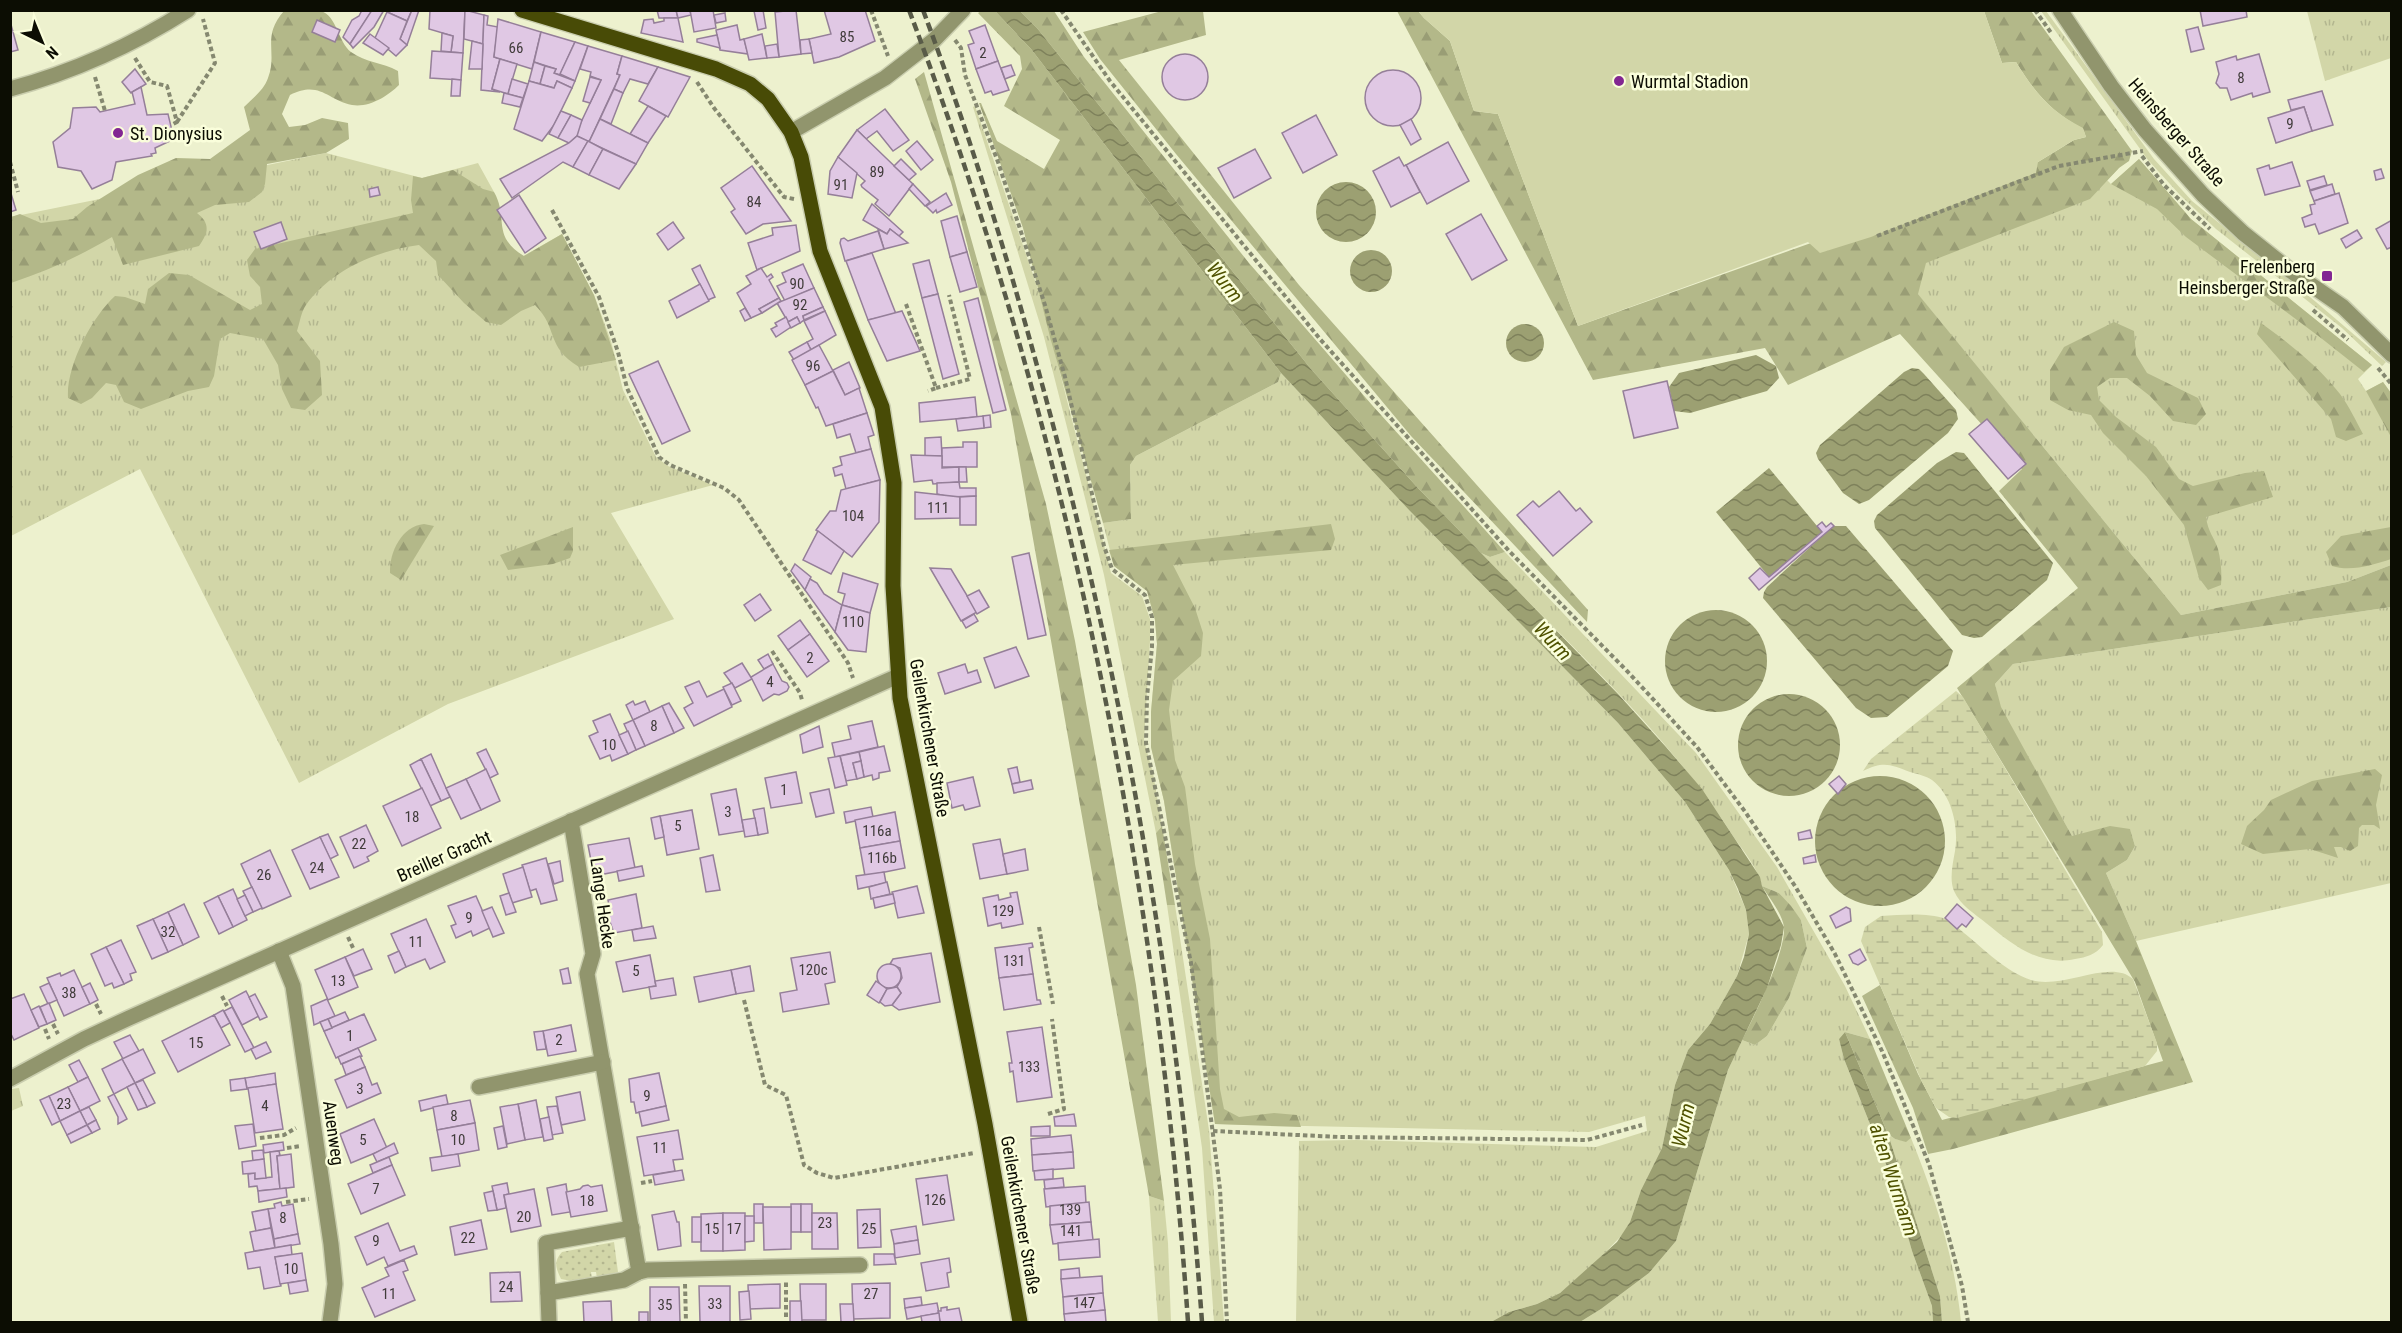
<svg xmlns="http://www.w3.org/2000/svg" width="2402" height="1333" font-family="'Roboto Condensed',sans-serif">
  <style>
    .grass { fill: url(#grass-tufts) }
    .forest { fill: url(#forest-firs) }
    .wetland { fill: url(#wetland-marsh) }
    .park { fill: url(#park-dots) }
    .garden { fill: #d2d6a8 }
    .water { fill: url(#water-waves) }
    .building { fill: #e0c8e4; stroke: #957f99; stroke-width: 1.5 }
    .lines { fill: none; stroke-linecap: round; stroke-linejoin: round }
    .minor-casing { stroke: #c9cdae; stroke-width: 18 }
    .major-casing { stroke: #c9cdae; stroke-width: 18 }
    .path { stroke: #858870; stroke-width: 4; stroke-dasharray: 4.5 3; stroke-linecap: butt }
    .minor { stroke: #91956d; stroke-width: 15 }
    .major { stroke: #484b06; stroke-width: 15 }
    .rail { stroke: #595b48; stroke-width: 4.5; stroke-dasharray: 9 4.5; stroke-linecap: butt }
    .poi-dot { fill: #822692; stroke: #fafedb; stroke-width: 2 }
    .labels { text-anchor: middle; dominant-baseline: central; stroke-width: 5; stroke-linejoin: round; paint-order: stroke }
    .number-label { font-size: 15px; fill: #413c3b }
    .poi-label { font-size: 18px; fill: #0c0d03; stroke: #fafedb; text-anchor: start }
    .street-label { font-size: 18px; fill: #0c0d03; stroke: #fafedb }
    .water-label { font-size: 20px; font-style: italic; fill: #4f5200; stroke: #fafedb }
  </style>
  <defs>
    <pattern id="grass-tufts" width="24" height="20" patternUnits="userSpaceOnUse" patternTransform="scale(1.5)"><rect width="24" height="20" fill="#d2d6a8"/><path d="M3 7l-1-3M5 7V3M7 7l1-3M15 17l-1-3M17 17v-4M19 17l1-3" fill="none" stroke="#b3b68f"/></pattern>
    <pattern id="forest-firs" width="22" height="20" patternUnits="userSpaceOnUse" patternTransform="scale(1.5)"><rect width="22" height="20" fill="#b3b889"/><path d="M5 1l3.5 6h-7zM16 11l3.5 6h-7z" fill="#999d75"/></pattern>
    <pattern id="wetland-marsh" width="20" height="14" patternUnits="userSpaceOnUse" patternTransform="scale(1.5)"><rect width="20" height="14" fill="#d2d6a8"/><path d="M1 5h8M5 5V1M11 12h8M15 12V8" fill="none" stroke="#b3b68f"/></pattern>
    <pattern id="park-dots" width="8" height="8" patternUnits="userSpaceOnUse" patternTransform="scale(1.5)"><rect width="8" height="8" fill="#d2d6a8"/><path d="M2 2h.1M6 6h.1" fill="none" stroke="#b3b68f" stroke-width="1.8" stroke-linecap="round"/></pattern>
    <pattern id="water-waves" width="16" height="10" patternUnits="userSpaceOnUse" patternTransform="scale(1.5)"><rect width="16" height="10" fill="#9ca072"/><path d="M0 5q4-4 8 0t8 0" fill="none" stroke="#7e815b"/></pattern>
  </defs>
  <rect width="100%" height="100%" fill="#edf1ce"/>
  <g class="grass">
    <polygon points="2041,11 2046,11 2154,159 2192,201 2316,302 2386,362 2382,366 2342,328 2216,229 2180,195 2148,160"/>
    <polygon points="2307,11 2391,11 2391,58 2325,81"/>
    <polygon points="975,106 1041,298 1110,569 1111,573 1142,596 1150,619 1150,641 1144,741 1153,773 1162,826 1156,833 1104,575 1085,498 1044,337 973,107"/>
    <polygon points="326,153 422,178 478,163 494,192 470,211 504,267 562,234 594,295 611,341 623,390 656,457 668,466 713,485 611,513 674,619 448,704 299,783 140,469 11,536 11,217"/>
    <polygon points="2139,159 2191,219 2372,365 2358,379 2366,391 2383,382 2391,393 2391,565 2347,582 2181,615 1871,237 2119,168 2107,180 2111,184"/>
    <polygon points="1281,373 1408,509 1618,723 1685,802 1729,870 1746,910 1749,934 1737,976 1710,1024 1688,1050 1675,1085 1662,1148 1641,1190 1630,1222 1623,1234 1596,1262 1560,1293 1537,1304 1509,1312 1491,1322 1296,1322 1299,1141 1356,1140 1596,1147 1647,1131 1645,1116 1589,1132 1215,1124 1164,801 1151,747 1151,712 1157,644 1155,620 1147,591 1114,566 1103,523 1131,519 1130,465 1136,456 1278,382"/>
    <path d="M1505,552l191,201 81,114 68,119 25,53 -25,-7 -6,7 5,20 46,115 22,77 20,55 1,16h-353l21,-13 48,-36 27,-32 52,-171 14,-30 13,5 12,-9 22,-38 18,-50 -6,-28 -22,-27 -17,-7c-4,-17 -17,-33 -27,-47 -68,-108 -167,-194 -254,-286l9,4z"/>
    <polygon points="2391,607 2391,883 2136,941 2106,873 2127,860 2135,846 2130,830 2072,836 2000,707 1995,684 2013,664"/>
    <polygon points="1167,905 1175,905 1209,1130 1224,1322 1214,1322 1202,1148"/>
    <polygon points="19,1088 23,1106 11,1111 11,1089"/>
    <path d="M1888,1134l7,5 11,2 5,-3c24,59 44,121 50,184h-19l-2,-26z"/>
    <polygon points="1149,1196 1164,1201 1168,1243 1171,1322 1158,1322"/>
  </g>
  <g class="forest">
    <path d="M284,11c10,0 28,-4 37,0 16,5 17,31 30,41 15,11 31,10 47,19l1,14c-11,11 -30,23 -47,20 -25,-5 -32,-25 -62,-10l-8,19 7,13 16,-2 17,-7 26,5 1,16 -23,14 -59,11 -2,20 -3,8 -13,10 -34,3 -18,8c13,10 12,19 2,33l-76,19 -11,-28c-32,19 -65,34 -101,46v-66l9,-3 21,9 32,-4 14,-12 51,-32 38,-17 34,1 40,-29 -6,-23c9,-9 20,-17 24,-29 10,-26 -7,-41 16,-67z"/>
    <polygon points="981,11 995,11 1031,49 1281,373 1278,382 1136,456 1130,465 1131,519 1103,523 1050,337 1023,228 979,103 981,103 997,141 1044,169 1060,140 1004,106 1022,69 1020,56 978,13"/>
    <polygon points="1020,11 1054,11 1084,57 1249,263 1372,405 1505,552 1490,557 1481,553 1417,487 1311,369 1037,28"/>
    <polygon points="1162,11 1203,11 1206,35 1119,60 1299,285 1588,610 1587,622 1411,436 1176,154 1100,59 1083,32"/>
    <path d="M1397,11h21l6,7 26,23 24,70 24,3 80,212 460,-164 36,-22 12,-3 -3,-8c-32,-17 -48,-36 -67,-67l-14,1 -18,-52h47l101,140 -3,10 -10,7 -29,31 -164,64 -8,31 263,321 166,-33 44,-17v42l-378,57 -18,20 6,23 71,129 38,-10 20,3 5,17 -8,14 -21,13 30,68 57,141 -240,67 -25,5 -15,-46 -51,-112 18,-11 38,89 24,46 221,-59 -28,-79 -178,-294 121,-100 -79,-97 23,-22 -122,-135 -112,51 -23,-37 -172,32z"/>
    <polygon points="924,72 1046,504 1075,641 1136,985 1164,1201 1149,1196 1011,414 951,182 915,79"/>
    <polygon points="2139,159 2191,219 2372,365 2364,372 2321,338 2186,237 2157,209 2111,184"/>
    <path d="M453,170l30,19 11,3c15,26 -3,44 30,64l38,-22 32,61 22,65 -37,7c-34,-21 -20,-38 -44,-62l-14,6 -20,14 -15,-3 -22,-19 -26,-28 -2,-14 -17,-16c-41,5 -88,25 -113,60 -5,7 -6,17 -9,26l23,30 2,34 -17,15 -14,-2 -9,-19 -4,-24 -15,-26 -33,-6 -10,6 -6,37 -5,11 -21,4 -47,18 -17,-7 -8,-17 -10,-2 -14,15 -11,6 -13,-6c-2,-32 24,-81 47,-102l10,1 20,7 3,-15 21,-16 20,2 61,35 12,-6 -2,-17 -10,-11 -3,-16 8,-11 158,-36 -2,-13 2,-24 9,2z"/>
    <path d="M2114,322l20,9 2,24 11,18 51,25 8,16 -10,11 -23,-4 -23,-25 -23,-18h-17l-13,9 2,13 17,17 40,30 23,32 14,7 52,-13 19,-2 9,26 -67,20c2,15 8,20 12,32 3,12 4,24 3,36l-13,5 -9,-12 -15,-53 -38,-49 -43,-43 -12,-18 -23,-5 -18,-10v-30l14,-23z"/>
    <path d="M2261,323c29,21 57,43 79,71 9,12 16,27 23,40l-17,7 -10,-4 -5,-18 -74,-85z"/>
    <polygon points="2383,382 2391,393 2391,437 2366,391"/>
    <path d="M424,524l10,2 -33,54 -11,-7c-1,-21 12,-47 34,-49z"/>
    <polygon points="1331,524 1335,539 1331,550 1173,565 1195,608 1203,633 1201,656 1173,681 1169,710 1175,760 1185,787 1195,864 1210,939 1220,1089 1224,1109 1239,1117 1274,1113 1297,1115 1301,1127 1215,1124 1164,801 1151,747 1151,712 1157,644 1155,620 1147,591 1114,566 1109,550"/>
    <polygon points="573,527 573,551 570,558 553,564 508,570 500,555"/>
    <path d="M2391,527v32c-18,6 -40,13 -59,7l-6,-14 15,-16z"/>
    <polygon points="2375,769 2382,775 2376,805 2380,829 2374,825 2362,825 2359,828 2358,846 2350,851 2341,847 2334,847 2338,858 2310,849 2263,854 2241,844 2247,826 2264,810 2271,800 2312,781"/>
    <polygon points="1162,826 1175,905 1167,905 1156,833"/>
    <path d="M1762,886l17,7 12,13 10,14 6,28 -18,50 -22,38 -12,9 -13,-5c12,-23 44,-88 42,-113 -2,-14 -15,-29 -22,-41z"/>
    <polygon points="1845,1032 1870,1039 1911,1138 1906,1142 1895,1139 1888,1134"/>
  </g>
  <g class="wetland">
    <path d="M1956,691l7,6 139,235 1,13c-8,10 -16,12 -28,14 -36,8 -63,-15 -89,-36 -11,-9 -26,-18 -32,-32 -5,-12 -1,-28 1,-40 4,-24 -3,-56 -23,-71 -6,-4 -15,-6 -22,-8 -20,-8 -27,-11 -47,-1l8,-12z"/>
    <path d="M1881,916c20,-1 45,-4 65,3 6,2 12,9 18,14 20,16 42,39 67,47 32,10 79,-22 102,-1l24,64v8l-12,15 -188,52 -8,-1 -13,-9 -14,-26 -61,-141 4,-14z"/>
  </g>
  <path class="park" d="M614,1242l4,30 -21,6 -1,-6h-5l1,7 -15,3 -16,-3c-5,-11 -8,-17 1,-27z"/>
  <path class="garden" d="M1418,11h566l18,52 14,-1c19,31 35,50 67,66l3,9 -12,3 -36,22 -2,11 -165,64 -51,16 -12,-11 -230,84 -80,-212 -24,-3 -24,-70 -26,-23z"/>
  <g class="water">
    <polygon points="995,11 1020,11 1037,28 1311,369 1417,487 1619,695 1666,747 1702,789 1760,877 1762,886 1784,927 1781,945 1767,988 1728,1070 1676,1241 1649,1273 1601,1309 1580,1322 1491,1322 1509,1312 1537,1304 1560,1293 1617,1242 1630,1222 1641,1190 1662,1148 1675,1085 1688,1050 1710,1024 1737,976 1744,957 1749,934 1746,910 1738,889 1729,870 1685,802 1618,723 1408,509 1281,373 1031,49"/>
    <circle cx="1346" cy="212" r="30"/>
    <circle cx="1371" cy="271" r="21"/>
    <circle cx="1525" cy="343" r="19"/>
    <polygon points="1756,355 1776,366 1779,378 1767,391 1690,413 1674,411 1669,387 1679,373"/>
    <polygon points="1912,368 1919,369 1924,374 1956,410 1958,419 1948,433 1869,500 1859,504 1843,493 1818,459 1816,453 1820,445 1904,372"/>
    <polygon points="1956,452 1964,453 2053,563 2047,580 1982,637 1974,638 1962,635 1875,528 1874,521 1877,515 1937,463"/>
    <polygon points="1769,468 1822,532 1769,577 1716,512"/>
    <polygon points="1833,526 1846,526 1953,651 1948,666 1887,717 1871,718 1856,708 1763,598 1764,592 1767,587"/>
    <circle cx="1716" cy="661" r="51"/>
    <circle cx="1789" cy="745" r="51"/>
    <circle cx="1880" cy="841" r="65"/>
    <polygon points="1845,1032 1888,1134 1940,1296 1942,1322 1933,1322 1932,1306 1912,1251 1890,1174 1844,1059 1839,1039"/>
  </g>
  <g class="building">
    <polygon points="362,10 372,11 350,44 343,37 352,20 359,16"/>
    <polygon points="384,10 374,27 353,48 350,44 372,10"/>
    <polygon points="387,10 412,10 407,21 387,12"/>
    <polygon points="412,10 419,10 407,45 400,39"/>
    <polygon points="430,10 465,10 463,53 451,52 453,36 429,29"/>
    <polygon points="465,10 484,15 483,44 464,39"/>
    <polygon points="657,10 676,10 678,18 659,18"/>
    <polygon points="676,10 690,10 691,15 678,18"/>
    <polygon points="690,10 713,10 716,28 694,32"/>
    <polygon points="763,10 766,28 758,30 754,11"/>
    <polygon points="796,10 801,54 779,57 775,12"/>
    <polygon points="824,10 865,10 875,41 839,57 814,63 809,39 831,34"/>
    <polygon points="2200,10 2246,10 2247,17 2203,26"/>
    <polygon points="387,12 407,21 400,39 407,45 396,56 375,38"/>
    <polygon points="725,13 726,21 716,23 714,15"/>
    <polygon points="484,15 488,16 487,25 498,27 494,57 500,59 492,89 500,92 481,90"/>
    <polygon points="664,18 678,18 683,42 641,33 644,20 653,19 654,23 664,21"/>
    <polygon points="498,19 541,32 532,69 494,57"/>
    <polygon points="317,20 340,30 335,42 312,32"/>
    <polygon points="10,21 18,50 10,52"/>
    <polygon points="737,25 740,40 744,39 748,54 720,50 716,30"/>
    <polygon points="985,25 998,61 976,69 968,45 974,43 969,31"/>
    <polygon points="2198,27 2204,49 2191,52 2186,30"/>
    <polygon points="541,32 575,42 560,75 554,73 556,69 534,62"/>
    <polygon points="442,33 453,36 451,52 441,51"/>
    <polygon points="370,34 389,48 383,55 363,43"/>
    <polygon points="762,34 767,58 749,60 744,39"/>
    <polygon points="717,35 720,48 697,42 697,39"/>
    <polygon points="809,39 812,53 801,54 800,40"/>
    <polygon points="472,41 483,44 482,69 469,69"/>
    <polygon points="575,42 588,46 575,81 560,74"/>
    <polygon points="777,44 779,57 767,58 765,46"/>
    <polygon points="588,46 622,56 617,74 620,75 589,142 575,135 601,80 590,76 591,72 580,69"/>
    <polygon points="432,51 463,53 461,80 430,78"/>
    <polygon points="2259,54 2270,92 2253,97 2252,93 2231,100 2227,88 2220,88 2216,83 2219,74 2216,62 2236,56 2237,60"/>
    <circle cx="1185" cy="77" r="23"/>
    <polygon points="622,56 658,67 648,84 630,79 623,93 614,89 620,75 617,74"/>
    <polygon points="500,59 517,64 508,94 492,89"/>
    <polygon points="998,61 1009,90 993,95 991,91 985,93 976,69"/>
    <polygon points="534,62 545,66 540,84 529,81"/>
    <polygon points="1011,65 1015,75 1005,79 1001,68"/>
    <polygon points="545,66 556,69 554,73 575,81 572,88 557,81 554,88 540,84"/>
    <polygon points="658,67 690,77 668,117 639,101"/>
    <polygon points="135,69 146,84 131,93 122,82"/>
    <circle cx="1393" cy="98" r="28"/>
    <polygon points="590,77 601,80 590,103 583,101"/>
    <polygon points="452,79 461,80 460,96 451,96"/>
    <polygon points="512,79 528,84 523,98 508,94"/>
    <polygon points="529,81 554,88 557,81 572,88 554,125 542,141 514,129"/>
    <polygon points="141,87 147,115 168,114 174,139 155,148 156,153 151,154 152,156 116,162 112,180 92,189 81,171 58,167 53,142 70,128 73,108 96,107 100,112 135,104 132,92"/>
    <polygon points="614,89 623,93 611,124 600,119"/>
    <polygon points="2322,91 2333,125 2312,131 2304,107 2291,110 2288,100"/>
    <polygon points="504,93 523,98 520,107 502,103"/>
    <polygon points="648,106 666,116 648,143 630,134"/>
    <polygon points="2304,107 2312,131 2276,143 2268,118"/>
    <polygon points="885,109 909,140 893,151 877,131 866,139 857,130"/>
    <polygon points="561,111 571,115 558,138 549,134"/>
    <polygon points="571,115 582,120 577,136 569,143 558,138"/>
    <polygon points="1316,115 1337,155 1303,173 1282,133"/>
    <polygon points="600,119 648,143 636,164 589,142"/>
    <polygon points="1411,119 1421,139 1411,145 1400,125"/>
    <polygon points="857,130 913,184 889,216 875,204 878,200 862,187 861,185 865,181 838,157"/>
    <polygon points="577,136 588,141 573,167 563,162 512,198 500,179 569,143"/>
    <polygon points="588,141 603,149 589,175 573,167"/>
    <polygon points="917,141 933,160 921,170 906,151"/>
    <polygon points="1448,142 1469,181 1427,204 1406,165"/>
    <polygon points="603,149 636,164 619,189 589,175"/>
    <polygon points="1255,149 1271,178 1234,198 1218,168"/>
    <polygon points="838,157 857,173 852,198 828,194 830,171"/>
    <polygon points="1399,157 1404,166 1406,165 1420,192 1391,207 1373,171"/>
    <polygon points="901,159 916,174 909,180 894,166"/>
    <polygon points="2292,162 2300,186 2265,195 2257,169 2269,165 2270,169"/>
    <polygon points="752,166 791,221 763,224 746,234 731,212 735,209 721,188"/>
    <polygon points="2381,169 2384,178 2376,180 2374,171"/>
    <polygon points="2324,176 2327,185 2310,190 2307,181"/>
    <polygon points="913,184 930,202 925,206 909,189"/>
    <polygon points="2332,184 2335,194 2314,201 2310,191"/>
    <polygon points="378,187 380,195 370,197 369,189"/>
    <polygon points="10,190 16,210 10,212"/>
    <polygon points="946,193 952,205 937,213 936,210 933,213 926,206"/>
    <polygon points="2339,193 2348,223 2319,234 2315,224 2305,227 2302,218 2312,214 2310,205 2315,204 2314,201"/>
    <polygon points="519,195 546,238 525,253 497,210"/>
    <polygon points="872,204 903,232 899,236 890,229 887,234 863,220"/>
    <polygon points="1481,214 1507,260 1472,280 1446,234"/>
    <polygon points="957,216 967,252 950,257 941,221"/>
    <polygon points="2392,220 2392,247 2387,249 2376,229"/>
    <polygon points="281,222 287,239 261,249 254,232"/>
    <polygon points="673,222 684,238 668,250 657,234"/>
    <polygon points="796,225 800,251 757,270 748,243 773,235 772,228"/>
    <polygon points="878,229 887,234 890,229 908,243 884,249"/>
    <polygon points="2357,230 2362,238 2346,248 2341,239"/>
    <polygon points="878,231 884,249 845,261 840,243 841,239 844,238 848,241"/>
    <polygon points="967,252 977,287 960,292 950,257"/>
    <polygon points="872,253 896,314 868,320 846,261"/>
    <polygon points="929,260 938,294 922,298 913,264"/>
    <polygon points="803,264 814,288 785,301 777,286 786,282 782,273"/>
    <polygon points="700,265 715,297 708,300 692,269"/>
    <polygon points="761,268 767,277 771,274 773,277 769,280 779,298 759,309 762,313 751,318 737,293 751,284 746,276"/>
    <polygon points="700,284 709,301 677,318 669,301"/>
    <polygon points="814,288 823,307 803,316 804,320 800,323 797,317 788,322 777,303"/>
    <polygon points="938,294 959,374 943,379 922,298"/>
    <polygon points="779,298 781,301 762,313 759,309"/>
    <polygon points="978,298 1006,410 993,413 964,302"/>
    <polygon points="823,307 825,311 804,320 803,316"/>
    <polygon points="745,308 751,318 745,321 740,311"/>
    <polygon points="825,311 836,335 811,350 807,342 813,339 804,321"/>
    <polygon points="902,311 920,351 887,361 868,320"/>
    <polygon points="786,317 791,327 776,337 771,329 777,326 775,323"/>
    <polygon points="797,317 800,323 791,328 788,322"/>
    <polygon points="807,342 811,350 794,360 789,352"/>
    <polygon points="819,345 833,371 805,385 792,360"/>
    <polygon points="658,361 690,431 662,444 629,374"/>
    <polygon points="849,362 860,388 845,395 833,370"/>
    <polygon points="833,371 845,395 859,388 867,413 826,426 818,407 816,408 805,385"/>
    <polygon points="1667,381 1678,428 1634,438 1623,391"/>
    <polygon points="975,397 977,417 920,422 919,403"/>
    <polygon points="867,413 874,435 868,437 871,449 856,453 850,434 837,438 833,424"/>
    <polygon points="990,415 991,427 984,428 983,416"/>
    <polygon points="983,416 984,428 958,431 956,419"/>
    <polygon points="1987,419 2026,464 2008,479 1969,434"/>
    <polygon points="941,437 942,456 925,456 925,438"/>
    <polygon points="963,442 977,442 977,467 942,467 942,448 963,447"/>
    <polygon points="871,449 880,480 846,489 842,474 835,476 833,468 842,465 840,457"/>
    <polygon points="911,455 942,456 942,468 959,467 959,482 933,484 932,480 914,482"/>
    <polygon points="959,467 966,467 967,482 959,482"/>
    <polygon points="880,480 879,522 852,557 816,530 830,511 836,511 841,490"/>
    <polygon points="959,482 960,488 976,488 976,496 950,497 937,494 937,483"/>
    <polygon points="1559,491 1576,511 1580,508 1592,522 1553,556 1517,515 1533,501 1539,507"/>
    <polygon points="915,492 960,497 960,518 915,519"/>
    <polygon points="976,496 976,525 960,525 960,497"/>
    <polygon points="1822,522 1826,527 1831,523 1834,526 1759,590 1749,578 1760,568 1769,577 1822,532 1817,526"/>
    <polygon points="818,531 844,551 831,574 803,560"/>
    <polygon points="1029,553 1046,635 1028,639 1012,557"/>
    <polygon points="795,564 811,577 805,590 791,571"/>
    <polygon points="930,568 951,569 977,612 961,621"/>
    <polygon points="843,573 878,584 870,613 842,605 845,594 838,592"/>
    <polygon points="810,579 817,583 824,594 842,605 835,632 805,590"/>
    <polygon points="979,590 989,607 977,614 967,596"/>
    <polygon points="760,594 771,610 755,621 744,605"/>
    <polygon points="842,605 870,613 866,652 848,650 835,632"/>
    <polygon points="974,614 978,621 966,628 962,621"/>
    <polygon points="800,620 810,634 788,650 778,636"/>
    <polygon points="810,634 829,661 807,677 788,650"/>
    <polygon points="1016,647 1029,676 995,688 984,658"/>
    <polygon points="768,654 773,664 764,669 758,660"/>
    <polygon points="742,663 752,679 735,688 724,673"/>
    <polygon points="773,664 782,681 787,683 789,687 787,691 779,695 774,694 763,701 751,677"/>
    <polygon points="965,664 968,673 977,670 981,682 945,694 938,673"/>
    <polygon points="699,681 707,697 724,689 732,707 694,726 684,708 693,703 685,687"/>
    <polygon points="732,683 741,701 732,705 723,687"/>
    <polygon points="633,701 635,705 645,701 650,712 633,720 626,705"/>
    <polygon points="669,703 684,728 674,733 662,706"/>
    <polygon points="662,706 674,733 645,746 633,720"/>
    <polygon points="610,714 628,754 612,761 610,755 600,759 589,736 598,732 593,721"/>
    <polygon points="633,720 645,746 636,750 624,724"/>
    <polygon points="872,721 878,747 835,757 832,743 851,739 848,726"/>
    <polygon points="819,726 823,747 803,753 800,735"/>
    <polygon points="628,731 636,750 628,754 619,735"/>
    <polygon points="884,746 890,771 879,773 879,778 873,780 872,775 864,777 859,752"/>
    <polygon points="486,749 498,774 490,778 477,753"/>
    <polygon points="859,752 861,761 853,763 857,779 846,781 840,756"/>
    <polygon points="431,754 450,797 441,801 421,759"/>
    <polygon points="840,756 847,785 835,788 828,758"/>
    <polygon points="421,759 441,801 430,806 410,765"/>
    <polygon points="861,761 864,777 857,779 853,763"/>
    <polygon points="1017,767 1020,782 1012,784 1008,769"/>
    <polygon points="486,769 500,801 481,810 466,779"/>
    <polygon points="796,772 802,803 771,808 765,778"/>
    <polygon points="1839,776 1846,784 1838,794 1829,784"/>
    <polygon points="973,777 980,806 965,810 963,805 952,808 947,783"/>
    <polygon points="466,779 481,810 461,819 446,788"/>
    <polygon points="1031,780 1033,789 1014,793 1012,784"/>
    <polygon points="422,788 441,828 402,846 383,806"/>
    <polygon points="736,789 744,831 719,835 711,794"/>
    <polygon points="829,789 834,813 816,817 810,793"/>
    <polygon points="871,807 873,817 846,823 844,812"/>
    <polygon points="764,808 768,833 758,835 753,810"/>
    <polygon points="692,810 699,849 667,855 660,816"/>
    <polygon points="895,812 900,841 860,848 855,820"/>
    <polygon points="660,816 664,837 655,839 651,818"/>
    <polygon points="755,818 758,835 745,837 742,820"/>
    <polygon points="366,825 378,851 367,857 369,861 354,868 340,837"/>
    <polygon points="1810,830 1812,838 1799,840 1798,833"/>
    <polygon points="328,834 338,855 330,859 320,837"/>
    <polygon points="320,837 339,877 310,889 292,850"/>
    <polygon points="629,838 635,868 594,876 588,845"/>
    <polygon points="1000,839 1007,874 980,879 973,844"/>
    <polygon points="900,841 905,868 865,876 860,848"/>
    <polygon points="1025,849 1028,870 1007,874 1003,854"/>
    <polygon points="270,850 291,896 262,909 241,864"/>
    <polygon points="713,855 720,890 706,892 700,858"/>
    <polygon points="1815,855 1816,862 1804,864 1803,858"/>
    <polygon points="546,858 557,900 541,904 536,889 530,891 522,865"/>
    <polygon points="560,861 563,881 554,884 548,864"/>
    <polygon points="642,866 644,876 619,881 617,871"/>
    <polygon points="523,867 532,897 512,903 503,874"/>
    <polygon points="884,872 886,883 858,889 856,876"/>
    <polygon points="887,882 890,894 871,899 869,887"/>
    <polygon points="917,886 924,913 898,918 892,892"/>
    <polygon points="252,887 262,908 253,912 243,891"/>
    <polygon points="233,889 247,920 233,927 218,896"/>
    <polygon points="1017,892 1023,924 1002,928 1001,923 988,926 983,898 998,895 999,900 1011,897 1010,893"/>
    <polygon points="509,893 516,912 506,915 500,896"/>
    <polygon points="636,894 642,928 614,933 606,911 610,911 608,900"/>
    <polygon points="893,894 895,903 875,908 873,898"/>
    <polygon points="245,895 253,912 245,916 237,899"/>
    <polygon points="218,896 233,927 219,934 204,903"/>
    <polygon points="476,896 490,928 473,936 471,931 456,938 451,926 456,924 448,906"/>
    <polygon points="184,904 199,937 183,945 168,912"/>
    <polygon points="1957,904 1973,918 1966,927 1962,924 1957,929 1945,918"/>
    <polygon points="492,907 504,933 493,937 482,911"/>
    <polygon points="1846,907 1850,909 1851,921 1836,928 1830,916"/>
    <polygon points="168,912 183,945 168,952 153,919"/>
    <polygon points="153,919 168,952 152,959 137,926"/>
    <polygon points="426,919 445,962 430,969 425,959 406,967 391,934"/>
    <polygon points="653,926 656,938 634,941 632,930"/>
    <polygon points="121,940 136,972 130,974 132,980 124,984 106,947"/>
    <polygon points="1032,943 1033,947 1029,948 1033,974 999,978 995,948"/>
    <polygon points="106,947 124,984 114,988 112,983 105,986 91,954"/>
    <polygon points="363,949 372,969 354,976 345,957"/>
    <polygon points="1860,949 1866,960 1858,965 1853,963 1849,955"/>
    <polygon points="399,951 406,967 395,973 388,956"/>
    <polygon points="830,952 835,982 825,984 829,1004 783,1012 780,993 797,990 791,958"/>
    <polygon points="931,953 940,1002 899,1010 892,1005 901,993 897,987 902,978 900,968 890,964 893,959"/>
    <polygon points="650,955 656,986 623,992 616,962"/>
    <polygon points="345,957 358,987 328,1000 315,970"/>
    <circle cx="889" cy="976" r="12"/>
    <polygon points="750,966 754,991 736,994 731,970"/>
    <polygon points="568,968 571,983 563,984 560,970"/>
    <polygon points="74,970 90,1004 64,1016 47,978 60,973 61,976"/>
    <polygon points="731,970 736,994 699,1002 694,977"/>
    <polygon points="1033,974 1037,1000 1040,1000 1041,1004 1004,1010 999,978"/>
    <polygon points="673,978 676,995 651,999 649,987 656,986 655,981"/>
    <polygon points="876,981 887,989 879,1003 867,995"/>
    <polygon points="49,983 57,1000 48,1004 40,987"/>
    <polygon points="90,983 98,1000 90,1004 82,987"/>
    <polygon points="897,987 901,993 892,1005 885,1006 880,1002 887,989"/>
    <polygon points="246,991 259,1016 242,1025 229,1000"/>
    <polygon points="24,994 39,1028 14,1040 10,1032 10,999"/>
    <polygon points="255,994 267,1017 260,1020 249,997"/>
    <polygon points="327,999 335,1016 314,1025 311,1006"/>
    <polygon points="49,1003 56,1020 47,1024 40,1007"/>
    <polygon points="39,1006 47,1024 39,1027 31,1010"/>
    <polygon points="232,1007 254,1048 245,1052 224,1011"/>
    <polygon points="223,1010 230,1023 221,1028 214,1015"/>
    <polygon points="345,1012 349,1020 332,1028 328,1019"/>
    <polygon points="364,1014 376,1040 336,1058 324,1031"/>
    <polygon points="214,1015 230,1045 178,1072 162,1041"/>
    <polygon points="328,1019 332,1028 324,1031 320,1022"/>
    <polygon points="571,1025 576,1051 548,1056 543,1031"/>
    <polygon points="1042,1027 1052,1097 1017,1102 1013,1071 1010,1072 1009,1063 1012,1063 1007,1032"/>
    <polygon points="543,1031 546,1049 537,1050 534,1032"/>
    <polygon points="130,1035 139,1051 123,1059 114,1042"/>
    <polygon points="266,1042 271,1052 256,1059 251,1049"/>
    <polygon points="358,1048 362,1056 341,1064 338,1057"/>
    <polygon points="143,1049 155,1073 135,1083 122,1059"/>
    <polygon points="360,1056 365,1067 346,1075 342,1064"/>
    <polygon points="122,1059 135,1083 114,1094 102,1069"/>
    <polygon points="79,1060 88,1077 78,1082 69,1065"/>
    <polygon points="365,1067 372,1085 377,1083 381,1093 347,1108 335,1080"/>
    <polygon points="275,1073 276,1084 247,1089 245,1078"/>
    <polygon points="659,1073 666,1106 636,1113 634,1102 631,1102 629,1079"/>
    <polygon points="88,1077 100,1101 80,1111 68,1087"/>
    <polygon points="245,1078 247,1089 231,1091 230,1080"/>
    <polygon points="143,1080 155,1103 147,1107 135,1083"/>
    <polygon points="135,1083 147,1107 138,1110 127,1087"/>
    <polygon points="276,1084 283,1129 255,1133 248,1088"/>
    <polygon points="68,1087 80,1111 60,1121 49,1096"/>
    <polygon points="580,1092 585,1120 561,1125 556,1097"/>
    <polygon points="114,1094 127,1119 118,1124 118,1117 108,1097"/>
    <polygon points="446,1095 448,1104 421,1111 419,1101"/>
    <polygon points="49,1096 60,1121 52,1125 40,1100"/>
    <polygon points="470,1100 475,1123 437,1130 433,1107"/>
    <polygon points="536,1100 543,1137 525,1140 518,1104"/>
    <polygon points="518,1104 525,1140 507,1144 500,1107"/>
    <polygon points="557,1106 563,1133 552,1135 547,1107"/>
    <polygon points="666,1106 669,1120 642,1126 639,1112"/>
    <polygon points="89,1107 96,1120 87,1125 80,1111"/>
    <polygon points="80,1111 87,1125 67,1135 60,1121"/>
    <polygon points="1074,1114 1076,1126 1055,1126 1054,1117"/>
    <polygon points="549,1117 553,1139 544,1141 540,1119"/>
    <polygon points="374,1119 387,1148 351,1163 340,1134"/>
    <polygon points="96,1120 100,1129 92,1133 87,1125"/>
    <polygon points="475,1123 479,1150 442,1157 437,1130"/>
    <polygon points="253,1124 256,1146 239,1149 235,1126"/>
    <polygon points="87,1125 92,1133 71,1143 67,1135"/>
    <polygon points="503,1126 507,1147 498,1149 494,1128"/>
    <polygon points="1050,1126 1050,1136 1031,1136 1031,1127"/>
    <polygon points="678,1130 683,1159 673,1160 675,1171 644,1176 637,1137"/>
    <polygon points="1071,1135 1073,1152 1032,1155 1031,1139"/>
    <polygon points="283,1142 284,1150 264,1153 263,1145"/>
    <polygon points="394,1143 398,1153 377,1162 373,1154"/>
    <polygon points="263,1150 264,1159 253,1161 252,1151"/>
    <polygon points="279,1151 280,1155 277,1156 280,1189 258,1191 257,1186 249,1187 248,1174 255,1173 255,1179 272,1177 270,1152"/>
    <polygon points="1073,1152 1074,1168 1033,1171 1032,1155"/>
    <polygon points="291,1154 294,1187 280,1189 277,1156"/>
    <polygon points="458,1154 460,1166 432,1171 430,1158"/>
    <polygon points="389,1157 392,1165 373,1173 370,1165"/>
    <polygon points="264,1159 266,1178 255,1179 255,1173 243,1174 242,1162"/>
    <polygon points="392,1165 405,1195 361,1214 348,1184"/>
    <polygon points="1053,1169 1053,1179 1035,1180 1034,1171"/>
    <polygon points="682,1170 684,1180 655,1185 653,1175"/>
    <polygon points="947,1175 954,1220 923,1225 916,1179"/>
    <polygon points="1063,1178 1064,1187 1045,1189 1044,1180"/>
    <polygon points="507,1183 509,1194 504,1195 506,1208 497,1210 492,1186"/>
    <polygon points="566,1184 570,1212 552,1215 547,1188"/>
    <polygon points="588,1185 591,1187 602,1185 607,1211 571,1217 566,1192 580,1189 583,1186"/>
    <polygon points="1085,1186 1086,1203 1046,1207 1044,1189"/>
    <polygon points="286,1188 287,1197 259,1202 258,1191"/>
    <polygon points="534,1189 541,1226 511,1232 504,1195"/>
    <polygon points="493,1191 497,1210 488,1211 484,1193"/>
    <polygon points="281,1202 282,1206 293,1204 298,1234 274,1239 268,1209 275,1208 274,1204"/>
    <polygon points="1089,1202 1091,1222 1050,1225 1050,1206"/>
    <rect x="754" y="1204" width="9" height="19"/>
    <rect x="791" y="1204" width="10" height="28"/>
    <rect x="801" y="1204" width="11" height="28"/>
    <polygon points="763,1207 791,1207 791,1249 764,1250"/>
    <polygon points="268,1209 271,1228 256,1231 252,1212"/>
    <polygon points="880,1209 881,1247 858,1248 857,1210"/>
    <polygon points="674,1211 677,1222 679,1222 681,1246 658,1250 652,1215"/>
    <polygon points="723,1213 723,1251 701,1251 701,1214"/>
    <polygon points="723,1213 745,1213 745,1250 723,1251"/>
    <polygon points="812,1213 837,1213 838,1249 812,1249"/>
    <polygon points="745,1216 754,1216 754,1241 745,1242"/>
    <rect x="692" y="1217" width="9" height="25"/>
    <polygon points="481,1220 487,1249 455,1255 450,1227"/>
    <polygon points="1091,1222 1093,1240 1053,1244 1050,1225"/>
    <polygon points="388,1223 400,1251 414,1246 417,1254 388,1266 384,1257 367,1265 355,1237"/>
    <polygon points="916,1226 918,1240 894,1244 891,1230"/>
    <polygon points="271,1228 275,1248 254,1251 250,1232"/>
    <polygon points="298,1234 300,1244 275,1248 274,1239"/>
    <polygon points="1099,1239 1100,1257 1059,1260 1058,1243"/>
    <polygon points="918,1240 920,1254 895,1258 894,1244"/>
    <polygon points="291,1245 292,1255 275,1257 281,1286 264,1289 260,1267 248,1269 245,1253"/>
    <polygon points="302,1253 306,1280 280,1284 275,1257"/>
    <polygon points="874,1254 894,1254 896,1264 874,1265"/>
    <polygon points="949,1258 951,1272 947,1273 949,1287 926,1291 921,1263"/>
    <polygon points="404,1260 408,1270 403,1272 415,1300 375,1317 362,1288 389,1276 385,1268"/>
    <polygon points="1079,1268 1080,1278 1061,1279 1061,1270"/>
    <polygon points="520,1272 522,1301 491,1302 490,1273"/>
    <polygon points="1102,1276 1103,1293 1063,1297 1061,1279"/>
    <polygon points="306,1280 308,1291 290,1294 288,1283"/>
    <polygon points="890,1283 890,1318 853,1319 852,1284"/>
    <polygon points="780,1284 780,1308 749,1309 748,1285"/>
    <polygon points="800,1284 826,1284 826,1320 801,1320"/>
    <polygon points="699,1286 730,1286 730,1322 700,1322"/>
    <polygon points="650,1287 679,1287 680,1322 650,1322"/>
    <polygon points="749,1291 751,1319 740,1320 739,1292"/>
    <polygon points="1103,1293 1105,1310 1064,1314 1063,1297"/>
    <polygon points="921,1297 922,1305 905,1308 904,1299"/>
    <polygon points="611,1301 612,1322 584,1322 583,1302"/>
    <polygon points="790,1301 801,1301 802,1322 790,1322"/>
    <polygon points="937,1303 939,1313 907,1319 905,1308"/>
    <polygon points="840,1304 853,1304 854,1322 841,1322"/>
    <polygon points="947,1307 947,1310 959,1308 962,1322 940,1322 938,1311 941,1311 941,1308"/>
    <polygon points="1105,1310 1106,1322 1065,1322 1064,1314"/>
    <rect x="639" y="1312" width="9" height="10"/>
    <polygon points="939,1313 940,1322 922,1322 921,1316"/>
  </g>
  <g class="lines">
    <g class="minor-casing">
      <g id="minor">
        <polyline points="2060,10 2111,86 2145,130 2203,195 2243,233 2291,271 2343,307 2392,355"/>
        <path d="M10,89c63,-17 123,-44 178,-79"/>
        <polyline points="791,132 885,78 934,40 963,10"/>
        <polyline points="571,821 593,954 587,974 639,1272"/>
        <polyline points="279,951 293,986 331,1244 335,1284 330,1322"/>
        <polyline points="10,1079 84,1039 129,1018 898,676"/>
        <polyline points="479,1087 603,1062"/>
        <polyline points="548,1293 624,1280 639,1272 647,1270 860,1265"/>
        <polyline points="549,1322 546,1243 632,1228"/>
      </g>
    </g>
    <g class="major-casing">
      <polyline id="major" points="522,10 716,69 750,84 768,99 791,132 801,157 820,251 882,407 894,483 893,586 900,698 985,1124 1020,1322"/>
    </g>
    <g class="path">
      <polyline points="871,10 888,56"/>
      <polyline points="1061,10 1110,81 1320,339 1510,552 1628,672 1697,747 1746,813 1795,886 1835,954 1882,1051 1929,1164 1962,1286 1968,1322"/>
      <polyline points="2035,10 2052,34"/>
      <polyline points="955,40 961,48 965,75 998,162 1045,305 1065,377 1104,546 1112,569 1145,595 1152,617 1152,647 1147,697 1146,743 1191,963 1220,1189 1227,1322"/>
      <polyline points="135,58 150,82 167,86 177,122 171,125"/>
      <polyline points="95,77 105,111"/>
      <polyline points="697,82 714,108 784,197 794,199"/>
      <polyline points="177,122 215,63 203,19"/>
      <polyline points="2142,156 2164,185 2210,229"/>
      <polyline points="10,162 18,192"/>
      <polyline points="552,210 599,297 618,352 627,388 659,457 670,465 724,488 739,500 848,663 853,678"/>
      <polyline points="1877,236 2059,166 2143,151"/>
      <polyline points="906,304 936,388 928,391"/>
      <polyline points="2313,310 2348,340"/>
      <polyline points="2378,368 2392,385"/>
      <polyline points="936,388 970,379 949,295"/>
      <polyline points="772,651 800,693 802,700"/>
      <polyline points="1039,927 1053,1004"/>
      <polyline points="348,937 354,950"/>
      <polyline points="222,996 227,1006"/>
      <polyline points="744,1000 765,1085 786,1095 804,1165 817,1173 834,1178 974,1153"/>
      <polyline points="96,1004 101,1014"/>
      <polyline points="53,1024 58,1034"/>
      <polyline points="45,1029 49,1039"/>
      <polyline points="1048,1114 1064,1109 1052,1019"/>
      <polyline points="1213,1131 1340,1137 1587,1140 1642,1125"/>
      <polyline points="260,1138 284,1135 296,1128"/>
      <polyline points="287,1148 301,1146"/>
      <polyline points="641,1183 652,1181"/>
      <polyline points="286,1202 309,1199"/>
      <polyline points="685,1284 686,1322"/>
      <polyline points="786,1317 786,1282"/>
    </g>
    <use href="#minor" class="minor"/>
    <use href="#major" class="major"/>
    <g class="rail">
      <path d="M909,10c159,420 248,866 279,1312"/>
      <path d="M923,10c46,123 85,248 119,374 84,307 137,621 160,938"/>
    </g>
  </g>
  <g class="poi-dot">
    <circle cx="1619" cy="81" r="6"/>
    <circle cx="118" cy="133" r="6"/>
    <rect x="2321" y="270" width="12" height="12" rx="3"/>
  </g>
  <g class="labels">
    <g class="number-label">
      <text x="847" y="37">85</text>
      <text x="516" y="48">66</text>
      <text x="983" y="53">2</text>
      <text x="2241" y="78">8</text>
      <text x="2290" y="124">9</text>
      <text x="877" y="172">89</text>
      <text x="841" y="185">91</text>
      <text x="754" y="202">84</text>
      <text x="797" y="284">90</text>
      <text x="800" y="305">92</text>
      <text x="813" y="366">96</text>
      <text x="938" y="508">111</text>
      <text x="853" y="516">104</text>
      <text x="853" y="622">110</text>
      <text x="810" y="658">2</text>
      <text x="770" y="682">4</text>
      <text x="654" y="726">8</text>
      <text x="609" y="745">10</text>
      <text x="784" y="790">1</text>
      <text x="728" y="812">3</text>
      <text x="412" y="817">18</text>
      <text x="678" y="826">5</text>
      <text x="877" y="831">116a</text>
      <text x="359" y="844">22</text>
      <text x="882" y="858">116b</text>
      <text x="317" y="868">24</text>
      <text x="264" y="875">26</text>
      <text x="1003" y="911">129</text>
      <text x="469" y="918">9</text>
      <text x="168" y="932">32</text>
      <text x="416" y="942">11</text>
      <text x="1014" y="961">131</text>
      <text x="813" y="970">120c</text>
      <text x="636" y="971">5</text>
      <text x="338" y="981">13</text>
      <text x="69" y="993">38</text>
      <text x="350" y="1036">1</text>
      <text x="559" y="1040">2</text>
      <text x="196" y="1043">15</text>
      <text x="1029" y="1067">133</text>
      <text x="360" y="1089">3</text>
      <text x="647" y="1096">9</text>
      <text x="64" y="1104">23</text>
      <text x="265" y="1106">4</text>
      <text x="454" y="1116">8</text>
      <text x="363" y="1140">5</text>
      <text x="458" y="1140">10</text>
      <text x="660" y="1148">11</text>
      <text x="376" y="1189">7</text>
      <text x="935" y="1200">126</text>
      <text x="587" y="1201">18</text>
      <text x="1070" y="1210">139</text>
      <text x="524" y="1217">20</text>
      <text x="283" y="1218">8</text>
      <text x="825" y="1223">23</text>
      <text x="712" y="1229">15</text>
      <text x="734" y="1229">17</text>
      <text x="869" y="1229">25</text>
      <text x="1071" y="1231">141</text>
      <text x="468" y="1238">22</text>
      <text x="376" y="1241">9</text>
      <text x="291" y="1269">10</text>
      <text x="506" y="1287">24</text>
      <text x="389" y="1294">11</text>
      <text x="871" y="1294">27</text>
      <text x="1084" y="1303">147</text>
      <text x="715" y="1304">33</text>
      <text x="665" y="1305">35</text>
    </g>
    <g class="poi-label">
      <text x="1631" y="81">Wurmtal Stadion</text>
      <text x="130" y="133">St. Dionysius</text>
      <text x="2315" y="266" text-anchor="end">Frelenberg<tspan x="2315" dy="21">Heinsberger Straße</tspan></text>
    </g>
    <g class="street-label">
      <text transform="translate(2177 132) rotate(49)">Heinsberger Straße</text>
      <text transform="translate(930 738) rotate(80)">Geilenkirchener Straße</text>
      <text transform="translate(444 856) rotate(-24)">Breiller Gracht</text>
      <text transform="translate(603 903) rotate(82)">Lange Hecke</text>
      <text transform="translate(334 1133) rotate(82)">Auenweg</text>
      <text transform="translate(1021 1215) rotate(80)">Geilenkirchener Straße</text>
    </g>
    <g class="water-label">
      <text transform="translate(1225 282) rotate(52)">Wurm</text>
      <text transform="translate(1553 641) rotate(47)">Wurm</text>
      <text transform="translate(1683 1125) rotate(-77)">Wurm</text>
      <text transform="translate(1894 1180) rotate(72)">alten Wurmarm</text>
    </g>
  </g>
  <rect width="2402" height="1333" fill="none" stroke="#0c0d03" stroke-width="24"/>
  <g transform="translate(42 42) rotate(137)" stroke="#fafedb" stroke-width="4.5" paint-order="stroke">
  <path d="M0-4.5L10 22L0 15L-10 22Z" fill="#0c0d03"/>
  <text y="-9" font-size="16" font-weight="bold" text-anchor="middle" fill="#0c0d03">N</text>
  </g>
</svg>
